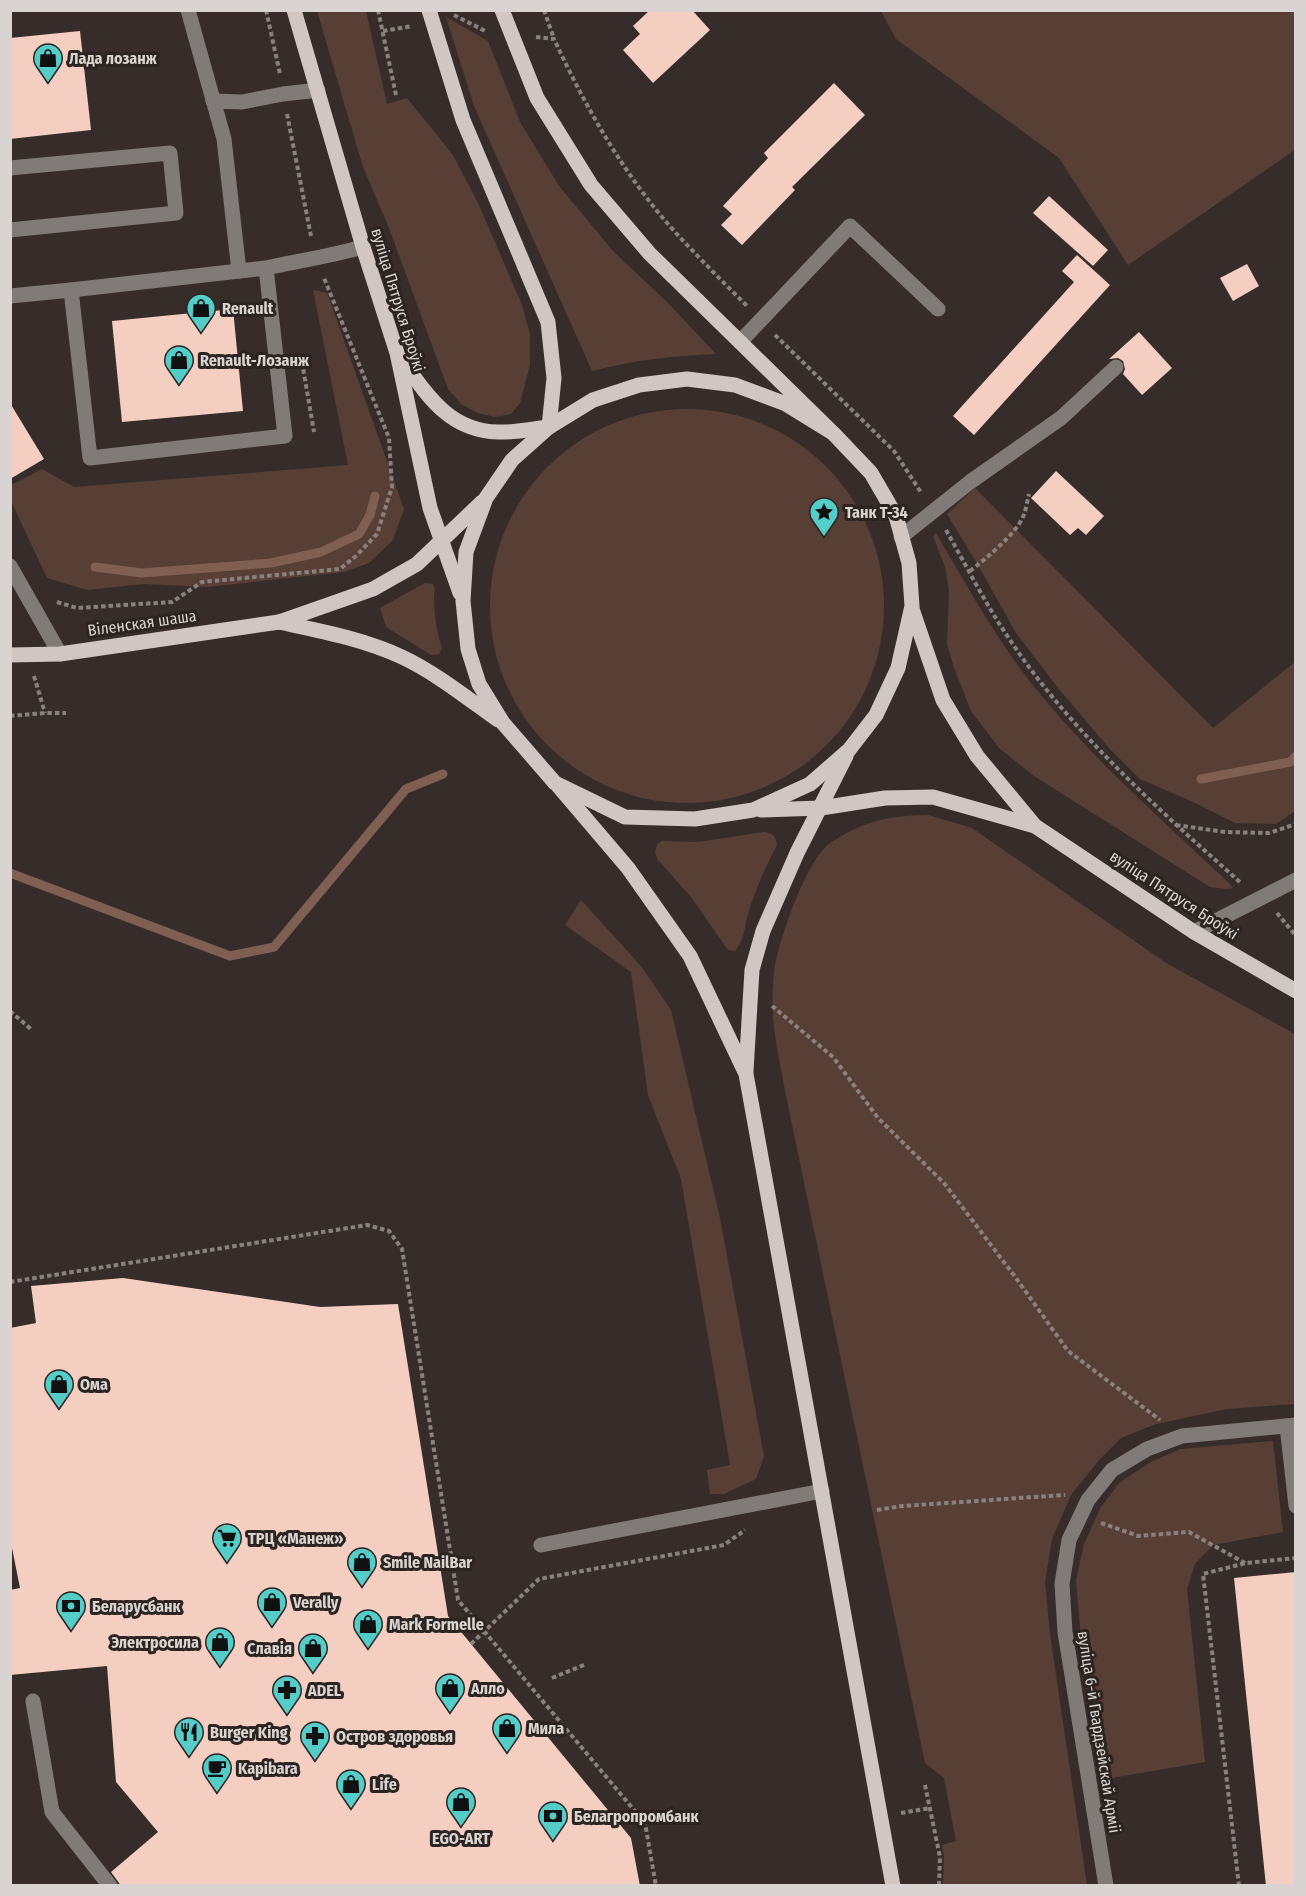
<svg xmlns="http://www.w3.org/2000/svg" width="1306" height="1896" font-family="'Fira Sans Condensed',sans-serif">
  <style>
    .green { fill: #583f35 }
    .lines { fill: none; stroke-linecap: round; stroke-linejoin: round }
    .stream { stroke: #805f53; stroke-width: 9 }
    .building { fill: #f4cec0 }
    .path { stroke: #88817e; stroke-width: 4; stroke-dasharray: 4.5 3; stroke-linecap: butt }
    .minor { stroke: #807b79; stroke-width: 15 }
    .major { stroke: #d0c7c3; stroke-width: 15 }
    .labels { text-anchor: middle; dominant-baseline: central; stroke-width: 6; stroke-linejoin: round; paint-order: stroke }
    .poi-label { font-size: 16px; font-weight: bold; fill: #d9d4d1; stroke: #2c2420; text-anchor: start }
    .street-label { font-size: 16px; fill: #d9d4d1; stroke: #2c2420 }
  </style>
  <rect width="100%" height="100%" fill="#362d2a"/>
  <g class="green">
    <polygon points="317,11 366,11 387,104 407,98 453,155 479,205 522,305 530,334 530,365 520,403 511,414 495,417 478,413 461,404 448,389 389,228 363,167"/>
    <polygon points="881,11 1295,11 1295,150 1128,265 1059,158 896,39"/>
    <path d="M446,17l42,24 32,81 39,64 54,65 55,52 48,51c-44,2 -82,6 -124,17l-118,-265z"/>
    <polygon points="313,290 327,293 404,509 393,540 369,563 344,572 207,587 144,584 87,590 47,578 10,499 11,485 42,469 74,487 348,465"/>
    <circle cx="687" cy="606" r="197"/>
    <polygon points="975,488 1213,728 1295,662 1295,811 1276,824 1235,823 1193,802 1140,779 1109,748 1058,688 1016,633 978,565 947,514"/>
    <path d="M936,533c34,58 66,117 110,168 57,68 124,126 188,187l-8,1 -16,-2 -176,-111 -35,-28 -28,-37 -17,-43 -7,-24 2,-54 -4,-23 -12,-31z"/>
    <path d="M425,583l8,1c3,6 1,8 1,15 0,15 3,35 8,49l-3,6 -8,1 -45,-28 -6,-19z"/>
    <path d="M928,815l44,13 194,135 129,71v370l-68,5 -71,15 -35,14 -22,22 -28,35 -19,44 -7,43 5,52 37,251h-144l1,-28 -2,-12 14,-4 -12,-63 -19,-15 -139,-667c-4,-22 -9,-45 -12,-68 -2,-17 -2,-38 0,-55 3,-29 32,-112 55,-129 33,-23 59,-28 99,-29z"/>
    <path d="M764,832c9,1 12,4 13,13 -11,21 -21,43 -28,66 -4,13 -5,30 -14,40l-7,-1 -37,-53 -33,-37 -3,-7 2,-9 5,-3 36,1z"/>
    <polygon points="581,900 641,966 671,1010 720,1218 764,1456 756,1479 724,1494 710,1494 707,1470 730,1465 681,1179 648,1095 631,972 565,925"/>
    <polygon points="1273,1441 1283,1532 1213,1545 1195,1564 1187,1589 1205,1762 1106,1779 1080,1627 1076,1580 1084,1544 1101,1507 1119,1483 1149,1463 1180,1449"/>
  </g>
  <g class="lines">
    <g class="stream">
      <polyline points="95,567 142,573 271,563 321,552 359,534 370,515 375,496"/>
      <polyline points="1201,779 1290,762 1296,756"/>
      <polyline points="10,873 230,956 274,947 406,789 443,774"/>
    </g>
  </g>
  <g class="building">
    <polygon points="650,10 692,10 710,30 653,83 623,50 640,34 633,26"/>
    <polygon points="80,31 91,130 10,139 10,38"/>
    <polygon points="834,83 865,115 792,187 795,190 742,245 721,225 732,214 723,206 768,158 764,153"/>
    <polygon points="1049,196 1108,250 1093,266 1033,213"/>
    <polygon points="1077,255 1110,285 974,435 953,416 1074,282 1062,271"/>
    <polygon points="1247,264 1259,286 1233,301 1220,278"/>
    <polygon points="233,309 243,411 122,422 112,321"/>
    <polygon points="1139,332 1172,368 1142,395 1123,374 1125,369 1123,361 1118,358 1109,359"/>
    <polygon points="10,403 44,459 10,479"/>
    <polygon points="1056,471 1104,516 1086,535 1078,528 1070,535 1031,498"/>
    <polygon points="123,1278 320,1307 398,1304 448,1616 631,1838 640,1886 121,1886 119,1883 111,1872 158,1832 116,1782 107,1666 10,1675 10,1590 20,1588 10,1538 10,1328 36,1323 31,1286"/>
    <polygon points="1296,1572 1296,1886 1266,1886 1234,1578"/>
  </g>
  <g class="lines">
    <g class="path">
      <polyline points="266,10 280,74"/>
      <polyline points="378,10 396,95"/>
      <polyline points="544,10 554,39"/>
      <polyline points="454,15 487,32"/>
      <polyline points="383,31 412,26"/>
      <path d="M536,37l18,2c32,69 71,138 122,194 23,25 47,49 71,73"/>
      <polyline points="287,114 311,236"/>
      <polyline points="775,335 894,451 922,494"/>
      <polyline points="238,360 255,359"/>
      <polyline points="302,362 314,432"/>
      <path d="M946,530c21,37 40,75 64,110 62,93 148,169 231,243"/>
      <path d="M970,571c14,-11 46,-37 53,-54 3,-7 4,-15 6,-23"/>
      <polyline points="57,602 77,608 172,602 202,582 340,569 356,556 377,534 392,487 389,438 324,278"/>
      <polyline points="34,676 45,713"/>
      <polyline points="10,716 45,713 66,713"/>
      <polyline points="1176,825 1225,832 1269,833 1296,824"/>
      <polyline points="1277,913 1296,936"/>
      <polyline points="772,1006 833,1057 878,1118 944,1183 1016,1278 1068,1351 1160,1420"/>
      <polyline points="10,1011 32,1030"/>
      <polyline points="10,1282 367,1225 389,1231 402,1249 458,1600 645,1823 656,1886"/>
      <polyline points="877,1510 902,1506 1065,1495"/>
      <polyline points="1101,1523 1138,1536 1189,1532 1245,1563"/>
      <polyline points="471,1644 539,1579 724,1545 745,1530"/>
      <polyline points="552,1678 584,1665"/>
      <polyline points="925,1785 940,1857 939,1886"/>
      <polyline points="901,1813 930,1808"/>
      <polyline points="1239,1886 1203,1574 1246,1563 1296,1558"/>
    </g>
    <g class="minor">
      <polyline points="188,10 224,139 239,271"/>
      <polyline points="213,101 242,102 283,94 318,90"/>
      <polyline points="10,168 170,153 176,213 10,230"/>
      <path d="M266,268l-195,22 19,168 195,-22 -19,-168c33,-7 64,-12 97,-21"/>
      <polyline points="10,296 71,290"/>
      <polyline points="740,342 850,226 938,309"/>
      <polyline points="901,537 970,482 1061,418 1116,367"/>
      <polyline points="10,566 60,654"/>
      <polyline points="1194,932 1296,880"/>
      <polyline points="1287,1426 1296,1506"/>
      <polyline points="541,1545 822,1491"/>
      <polyline points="33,1701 52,1812 110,1886"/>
      <polyline points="1106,1886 1065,1632 1062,1584 1069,1540 1088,1500 1112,1470 1147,1449 1182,1436 1296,1425"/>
    </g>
    <g class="major">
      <polyline points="294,10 363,247 397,353 430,508 460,593"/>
      <polyline points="429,10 463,120 548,322 554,378 549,427"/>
      <polyline points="502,10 537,98 591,185 650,254 833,433 871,473 896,516 909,563 912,606 898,668 876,715 849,750 810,784 753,810 695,819 625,817 555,783 503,723 479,684 468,649 463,601 466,552 486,498 512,460 549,427 593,400 639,385 687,379 735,385 786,404 833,433"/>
      <path d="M402,360c25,35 47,71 96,72 16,1 34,-3 51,-5"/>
      <polyline points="912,609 943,700 977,756 1035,826 1194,932 1296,991"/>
      <path d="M279,622c42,9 84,17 123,35 34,16 65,41 96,63"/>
      <polyline points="10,655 60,654 279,622 373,589 417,564 482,502"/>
      <polyline points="559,787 628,868 690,956 746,1074 893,1886"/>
      <polyline points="761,810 821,808 885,798 933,797 1035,826"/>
      <polyline points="746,1071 752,970 763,931 797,853 846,756"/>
    </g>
  </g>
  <defs>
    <g id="shop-pin" transform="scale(1.5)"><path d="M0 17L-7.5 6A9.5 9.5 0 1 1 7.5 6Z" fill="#54cdc8" stroke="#2c2420"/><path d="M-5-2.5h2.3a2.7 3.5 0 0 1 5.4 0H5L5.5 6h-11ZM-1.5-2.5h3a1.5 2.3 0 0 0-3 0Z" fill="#111"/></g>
    <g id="sight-pin" transform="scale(1.5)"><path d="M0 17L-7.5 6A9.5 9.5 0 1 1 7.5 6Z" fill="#54cdc8" stroke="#2c2420"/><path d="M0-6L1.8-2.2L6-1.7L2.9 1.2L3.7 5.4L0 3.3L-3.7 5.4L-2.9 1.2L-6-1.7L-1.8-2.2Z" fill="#111"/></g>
    <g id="supermarket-pin" transform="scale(1.5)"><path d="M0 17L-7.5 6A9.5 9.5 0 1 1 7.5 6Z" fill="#54cdc8" stroke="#2c2420"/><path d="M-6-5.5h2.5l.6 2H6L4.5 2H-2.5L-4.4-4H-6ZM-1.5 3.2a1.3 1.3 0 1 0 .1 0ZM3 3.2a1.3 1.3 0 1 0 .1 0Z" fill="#111"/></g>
    <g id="bank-pin" transform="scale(1.5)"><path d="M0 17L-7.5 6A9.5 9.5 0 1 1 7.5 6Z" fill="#54cdc8" stroke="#2c2420"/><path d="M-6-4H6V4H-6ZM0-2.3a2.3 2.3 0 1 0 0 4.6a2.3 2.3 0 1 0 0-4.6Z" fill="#111"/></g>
    <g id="pharmacy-pin" transform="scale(1.5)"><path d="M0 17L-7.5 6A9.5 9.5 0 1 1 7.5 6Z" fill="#54cdc8" stroke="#2c2420"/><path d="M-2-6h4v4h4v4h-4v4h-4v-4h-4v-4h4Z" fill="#111"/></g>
    <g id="restaurant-pin" transform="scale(1.5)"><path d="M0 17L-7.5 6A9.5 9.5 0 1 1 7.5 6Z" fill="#54cdc8" stroke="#2c2420"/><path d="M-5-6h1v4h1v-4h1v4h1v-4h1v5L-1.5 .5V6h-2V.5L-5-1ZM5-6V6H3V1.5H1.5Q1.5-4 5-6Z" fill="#111"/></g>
    <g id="cafe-pin" transform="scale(1.5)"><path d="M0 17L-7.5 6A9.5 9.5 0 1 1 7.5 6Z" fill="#54cdc8" stroke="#2c2420"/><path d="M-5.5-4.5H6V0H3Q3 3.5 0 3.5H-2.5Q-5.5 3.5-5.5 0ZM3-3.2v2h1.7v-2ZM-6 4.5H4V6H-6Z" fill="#111"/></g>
  </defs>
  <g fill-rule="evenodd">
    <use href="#shop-pin" x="48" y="58"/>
    <use href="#shop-pin" x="201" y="308"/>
    <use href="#shop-pin" x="179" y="360"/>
    <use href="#sight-pin" x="824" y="512"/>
    <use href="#shop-pin" x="59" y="1384"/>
    <use href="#supermarket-pin" x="227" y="1538"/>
    <use href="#shop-pin" x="362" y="1562"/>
    <use href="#shop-pin" x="272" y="1602"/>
    <use href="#bank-pin" x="71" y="1606"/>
    <use href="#shop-pin" x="368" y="1624"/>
    <use href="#shop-pin" x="220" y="1642"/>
    <use href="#shop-pin" x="313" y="1648"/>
    <use href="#shop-pin" x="450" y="1688"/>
    <use href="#pharmacy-pin" x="287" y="1690"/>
    <use href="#shop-pin" x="507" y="1728"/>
    <use href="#restaurant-pin" x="189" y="1732"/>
    <use href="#pharmacy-pin" x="315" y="1736"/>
    <use href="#cafe-pin" x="217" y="1768"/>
    <use href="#shop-pin" x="351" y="1784"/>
    <use href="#shop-pin" x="461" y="1802"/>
    <use href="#bank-pin" x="553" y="1816"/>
  </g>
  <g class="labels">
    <g class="poi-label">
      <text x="69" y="58">Лада лозанж</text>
      <text x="222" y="308">Renault</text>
      <text x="200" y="360">Renault-Лозанж</text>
      <text x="845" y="512">Танк Т-34</text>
      <text x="80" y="1384">Ома</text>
      <text x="248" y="1538">ТРЦ «Манеж»</text>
      <text x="383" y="1562">Smile NailBar</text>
      <text x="293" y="1602">Verally</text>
      <text x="92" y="1606">Беларусбанк</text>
      <text x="389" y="1624">Mark Formelle</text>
      <text x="199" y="1642" text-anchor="end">Электросила</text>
      <text x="292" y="1648" text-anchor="end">Славія</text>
      <text x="471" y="1688">Алло</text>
      <text x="308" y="1690">ADEL</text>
      <text x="528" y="1728">Мила</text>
      <text x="210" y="1732">Burger King</text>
      <text x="336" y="1736">Остров здоровья</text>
      <text x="238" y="1768">Kapibara</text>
      <text x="372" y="1784">Life</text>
      <text x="574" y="1816">Белагропромбанк</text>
      <text x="461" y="1838" text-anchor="middle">EGO-ART</text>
    </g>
    <g class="street-label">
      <text transform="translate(398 300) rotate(73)">вуліца Пятруся Броўкі</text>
      <text transform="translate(142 623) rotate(-8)">Віленская шаша</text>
      <text transform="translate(1174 895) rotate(33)">вуліца Пятруся Броўкі</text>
      <text transform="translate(1099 1732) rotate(81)">вуліца 6-й Гвардзейскай Арміі</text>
    </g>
  </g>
  <rect width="1306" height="1896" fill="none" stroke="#d9d4d1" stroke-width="24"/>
</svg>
